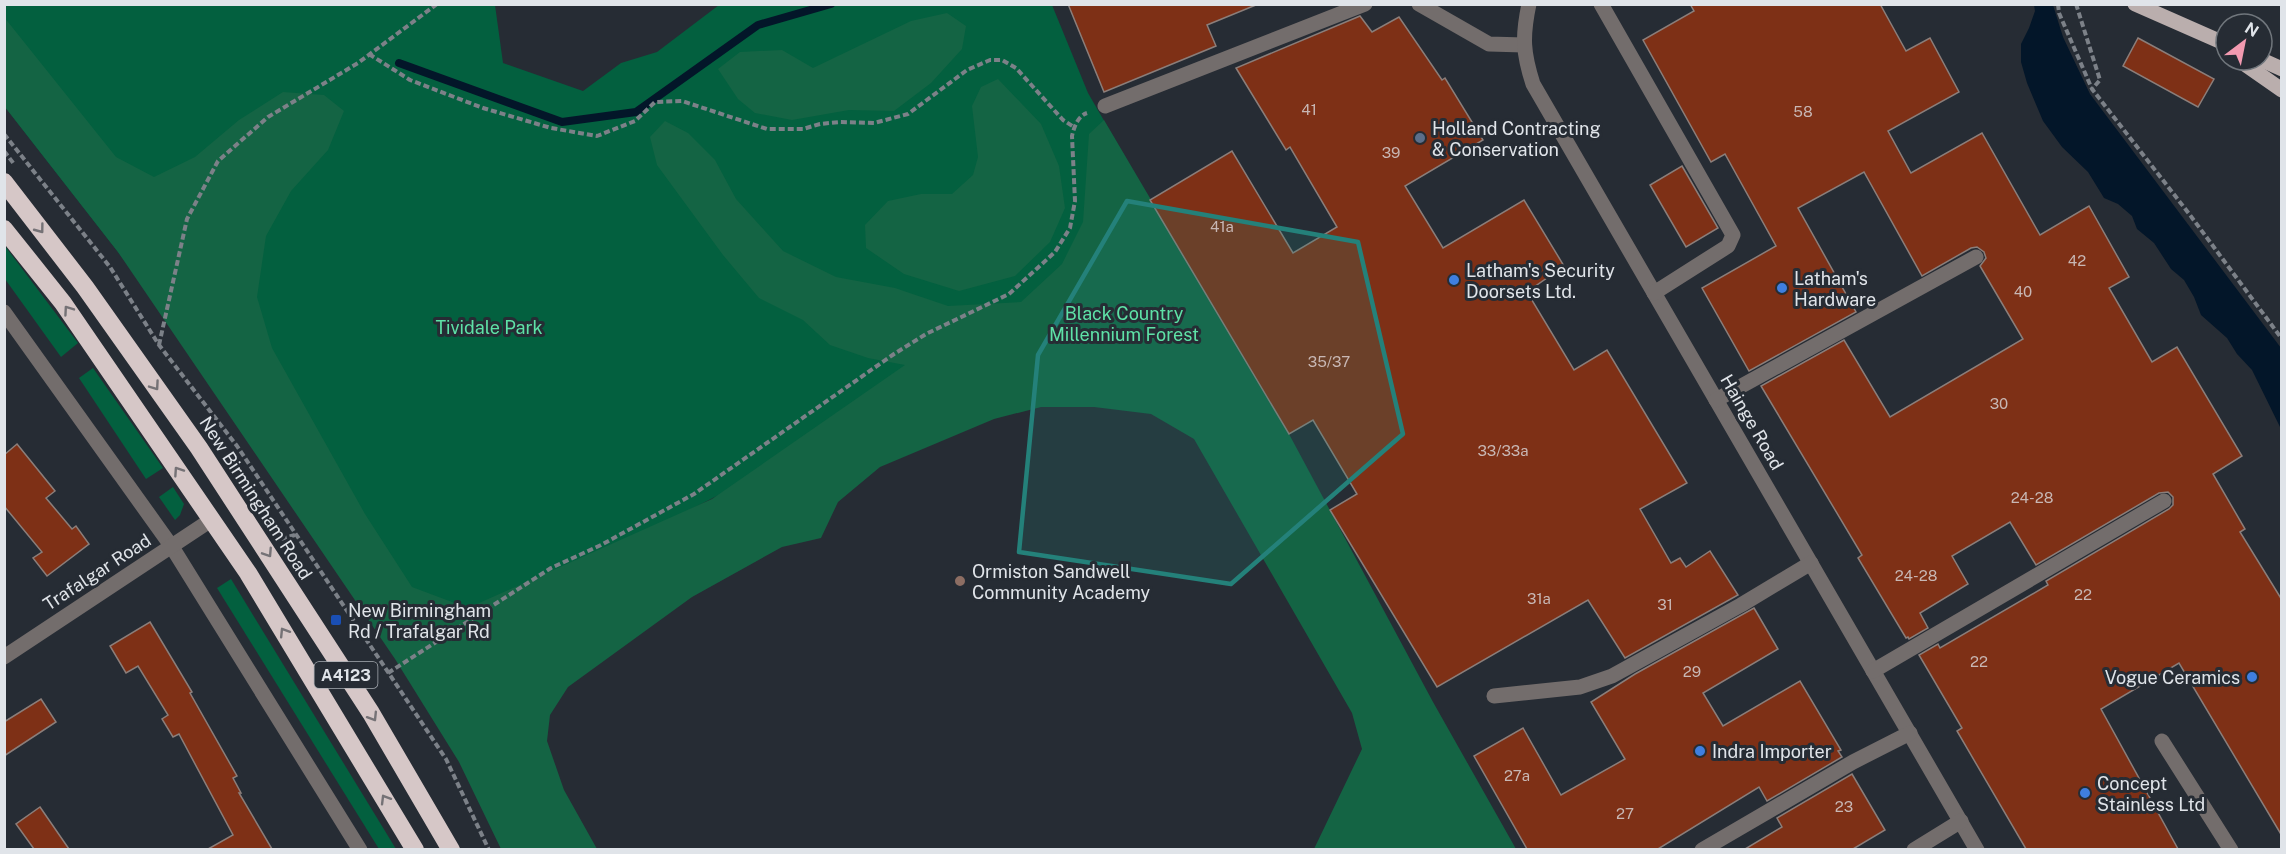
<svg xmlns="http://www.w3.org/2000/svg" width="2286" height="854" font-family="'Public Sans',sans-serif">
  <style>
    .green { fill: #03603f }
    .forest { fill: #146444 }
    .water { fill: #031629 }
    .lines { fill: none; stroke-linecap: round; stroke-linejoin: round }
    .stream { stroke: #031629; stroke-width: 8 }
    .building { fill: #7e3016; stroke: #8b7e7a; stroke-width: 1.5 }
    .path { stroke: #7c8188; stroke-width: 4; stroke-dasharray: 6 3; stroke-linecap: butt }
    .minor { stroke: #736d6c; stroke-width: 15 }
    .major { stroke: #baaead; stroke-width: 15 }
    .highway { stroke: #d6c7c7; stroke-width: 18 }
    .oneway { stroke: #757276 }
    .marked { fill: #24817a; fill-opacity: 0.2; stroke: #24817a; stroke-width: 4.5; stroke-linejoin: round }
    .service-dot { fill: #5c6f8a; stroke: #262c34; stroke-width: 2 }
    .shop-dot { fill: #3f7fe0; stroke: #262c34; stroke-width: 2 }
    .education-dot { fill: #8d6e63; stroke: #262c34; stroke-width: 2 }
    .transit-dot { fill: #1a4fb4; stroke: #262c34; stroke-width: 2 }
    .labels { text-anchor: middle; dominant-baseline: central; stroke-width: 6; stroke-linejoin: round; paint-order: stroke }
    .number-label { font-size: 15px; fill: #c8b7b4 }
    .shield { fill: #262c34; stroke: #a8adb3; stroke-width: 1.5 }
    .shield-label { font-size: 16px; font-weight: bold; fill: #e0e4e9 }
    .poi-label { font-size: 18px; fill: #e0e4e9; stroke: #262c34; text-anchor: start }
    .park-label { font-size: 18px; fill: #5ee2a7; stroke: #262c34 }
    .street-label { font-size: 18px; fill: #e0e4e9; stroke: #262c34 }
  </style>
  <rect width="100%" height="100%" fill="#262c34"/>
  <g class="green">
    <polygon points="5,5 495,5 503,63 583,91 621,63 657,52 719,5 1052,5 1088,93 1150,200 1188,261 995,353 413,652 118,252 5,107"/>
    <polygon points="5,246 78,343 61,357 5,279"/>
    <polygon points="93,368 163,468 146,479 79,378"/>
    <polygon points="173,487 184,504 180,515 175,520 159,497"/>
    <polygon points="231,579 396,849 379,849 217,588"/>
  </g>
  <g class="forest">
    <polygon points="947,13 966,26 962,49 931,83 894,111 849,110 792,120 755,113 738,99 718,69 740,52 782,50 813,68 911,21"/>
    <polygon points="4,17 116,157 154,177 195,157 239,120 283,92 324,95 344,111 328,150 291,191 266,236 257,297 272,348 365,514 412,587 468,608 712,499 905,365 868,358 830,345 803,320 759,298 723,255 657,165 650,137 665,121 688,133 715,160 736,199 783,251 836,277 895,288 948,306 1021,302 1062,264 1083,222 1089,134 1104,120 1289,434 1433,702 1516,849 1314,849 1362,749 1352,713 1194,439 1151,414 1094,407 1041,407 994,419 880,467 838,502 821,538 782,547 692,597 568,687 550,715 547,741 564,790 597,849 501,849 459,762 395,659 118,252 5,107"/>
    <polygon points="998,79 1041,124 1059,166 1065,208 1050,242 1015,276 959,291 904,274 866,248 865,225 888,201 921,194 952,194 973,175 978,157 972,106 981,87"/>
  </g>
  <polygon class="water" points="2034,5 2053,5 2063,37 2090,94 2281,348 2281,429 2252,370 2237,354 2227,338 2201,315 2194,297 2184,280 2171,269 2154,243 2137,229 2132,216 2118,204 2104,198 2088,172 2062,147 2043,121 2027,83 2021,62 2021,44 2029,28 2035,11"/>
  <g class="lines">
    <polyline class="stream" points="399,63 562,122 636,112 758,25 831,4"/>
  </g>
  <g class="building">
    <polygon points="1068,4 1256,4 1256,5 1207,25 1216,46 1104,92"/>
    <polygon points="1690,4 1880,4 1906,51 1930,38 1959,92 1888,131 1911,173 1982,133 2040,235 2089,206 2129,277 2109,288 2152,362 2177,347 2242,456 2213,474 2245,529 2240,532 2282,600 2282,836 2179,663 2101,709 2178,849 2026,849 1957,731 1962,728 1919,655 1938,644 1940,648 2048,585 2046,581 2169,509 2173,505 2173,497 2168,492 2159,493 2036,565 2010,522 1952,556 1968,584 1920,613 1928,628 1909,639 1908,637 1906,638 1858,558 1862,555 1761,386 1844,340 1890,417 2023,339 1980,266 1986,258 1984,252 1977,247 1971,248 1922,276 1864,172 1798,208 1856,312 1749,371 1702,288 1776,246 1725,154 1711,162 1643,40 1694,11"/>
    <polygon points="1360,16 1372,32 1399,17 1442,80 1445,78 1483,140 1405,186 1443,248 1524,200 1564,266 1527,292 1574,370 1607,350 1687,483 1640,509 1671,563 1680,558 1686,567 1710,551 1738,595 1625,658 1588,600 1437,687 1330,510 1357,494 1313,420 1289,434 1150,200 1232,151 1293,253 1337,227 1290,147 1286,150 1236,68"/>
    <polygon points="2138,38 2214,79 2198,107 2123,66"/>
    <polygon points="1682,166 1718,228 1686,247 1650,185"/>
    <polygon points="17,444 55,491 46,498 72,529 76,526 89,544 47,576 33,558 42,552 4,506 4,455"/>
    <polygon points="1754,608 1778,649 1703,693 1723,726 1800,681 1841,750 1838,751 1842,757 1767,801 1759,787 1658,849 1527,849 1474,756 1523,728 1561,795 1625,759 1591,702 1635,674"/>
    <polygon points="150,622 192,692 190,693 237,776 233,778 241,793 239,793 272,849 208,849 233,835 179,734 173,737 162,719 168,715 138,666 126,673 110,646"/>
    <polygon points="41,699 56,722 4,756 4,722"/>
    <polygon points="1852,774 1885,830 1853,849 1745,849 1782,827 1777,818"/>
    <polygon points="40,807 69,849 34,849 16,824"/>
  </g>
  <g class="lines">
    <g class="path">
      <polyline points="2058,4 2059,13 2092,89 2190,215 2282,339"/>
      <polyline points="2076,4 2100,80 2092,89"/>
      <polyline points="369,54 410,80 483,108 551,128 597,136 635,121 655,102 682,101 767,129 803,129 820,124 840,122 874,123 908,114 967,70 990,60 1002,60 1016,68 1063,120 1074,127"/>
      <polyline points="4,134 110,267 159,345 237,446 446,759 489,850"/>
      <polyline points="4,151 14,164"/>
      <polyline points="159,345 187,219 218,161 268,117 358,63 437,4"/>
      <polyline points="281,539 295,535"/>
      <path d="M388,673l163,-105 50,-23 93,-51 200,-140 32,-20 83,-40 46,-42 15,-24 5,-27 -3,-65c2,-9 6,-20 15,-23"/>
    </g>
    <g class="minor">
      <polyline points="1419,4 1489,44 1524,45"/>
      <path d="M1529,4c-7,33 -6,49 4,80l444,766"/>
      <polyline points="1601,4 1733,235 1728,246 1654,293"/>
      <polyline points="1105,106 1365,4"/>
      <polyline points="4,312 172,547 360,850"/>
      <polyline points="1716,400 1976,257"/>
      <polyline points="4,657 211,520"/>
      <polyline points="1873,671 2164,501"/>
      <polyline points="1494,696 1580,687 1612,676 1741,605 1811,563"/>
      <polyline points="2162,741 2231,850"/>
      <polyline points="1702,850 1853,762 1910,733"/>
      <polyline points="1914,850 1961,821"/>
    </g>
    <g class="major">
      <polyline points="2135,4 2226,44"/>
      <polyline points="2239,60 2282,90"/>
      <polyline points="2262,60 2282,69"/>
    </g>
    <g class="highway">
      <polyline points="4,182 85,287 199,448 371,713 451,850"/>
      <polyline points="4,229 63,303 248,573 415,850"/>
    </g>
  </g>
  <defs><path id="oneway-chevron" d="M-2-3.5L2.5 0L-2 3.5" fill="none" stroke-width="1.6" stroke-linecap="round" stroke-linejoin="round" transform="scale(1.5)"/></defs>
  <g class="oneway">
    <use href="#oneway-chevron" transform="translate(40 229) rotate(53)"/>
    <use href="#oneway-chevron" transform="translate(68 310) rotate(-125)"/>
    <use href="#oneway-chevron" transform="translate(155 386) rotate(55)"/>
    <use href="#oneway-chevron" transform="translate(178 471) rotate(-124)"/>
    <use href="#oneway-chevron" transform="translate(268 553) rotate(57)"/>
    <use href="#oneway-chevron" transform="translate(284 632) rotate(-122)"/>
    <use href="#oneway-chevron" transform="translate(373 717) rotate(58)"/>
    <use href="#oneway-chevron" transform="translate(385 799) rotate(-121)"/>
  </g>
  <path class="marked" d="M1127,201l231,41 45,192 -172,150 -212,-32 19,-197z"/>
  <circle class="service-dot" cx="1420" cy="138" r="6"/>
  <g class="shop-dot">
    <circle cx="1454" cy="280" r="6"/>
    <circle cx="1782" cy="288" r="6"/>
    <circle cx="2252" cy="677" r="6"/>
    <circle cx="1700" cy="751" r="6"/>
    <circle cx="2085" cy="793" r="6"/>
  </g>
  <circle class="education-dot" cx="960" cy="581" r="6"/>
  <rect class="transit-dot" x="330" y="614" width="12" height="12" rx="3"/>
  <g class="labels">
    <g class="number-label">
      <text x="1309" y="109">41</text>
      <text x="1803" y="111">58</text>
      <text x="1391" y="152">39</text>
      <text x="1222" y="226">41a</text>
      <text x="2077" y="260">42</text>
      <text x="2023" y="291">40</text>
      <text x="1329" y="361">35/37</text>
      <text x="1999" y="403">30</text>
      <text x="1503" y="450">33/33a</text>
      <text x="2032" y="497">24-28</text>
      <text x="1916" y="575">24-28</text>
      <text x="2083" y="594">22</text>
      <text x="1539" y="598">31a</text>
      <text x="1665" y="604">31</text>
      <text x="1979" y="661">22</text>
      <text x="1692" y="671">29</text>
      <text x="1517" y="775">27a</text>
      <text x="1844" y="806">23</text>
      <text x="1625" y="813">27</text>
    </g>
    <rect class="shield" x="314.5" y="662" width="63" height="26" rx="4.5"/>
    <g class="shield-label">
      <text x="346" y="675">A4123</text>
    </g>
    <g class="poi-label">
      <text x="1432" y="128">Holland Contracting<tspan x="1432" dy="21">&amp; Conservation</tspan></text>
      <text x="1466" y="270">Latham's Security<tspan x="1466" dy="21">Doorsets Ltd.</tspan></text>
      <text x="1794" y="278">Latham's<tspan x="1794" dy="21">Hardware</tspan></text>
      <text x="972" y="571">Ormiston Sandwell<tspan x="972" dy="21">Community Academy</tspan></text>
      <text x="348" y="610">New Birmingham<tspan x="348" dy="21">Rd / Trafalgar Rd</tspan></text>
      <text x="2240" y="677" text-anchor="end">Vogue Ceramics</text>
      <text x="1712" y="751">Indra Importer</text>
      <text x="2097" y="783">Concept<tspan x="2097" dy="21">Stainless Ltd</tspan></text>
    </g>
    <g class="park-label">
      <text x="1124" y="313">Black Country<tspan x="1124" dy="21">Millennium Forest</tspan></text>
      <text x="489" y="327">Tividale Park</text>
    </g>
    <g class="street-label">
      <text transform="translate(1752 422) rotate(60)">Hainge Road</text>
      <text transform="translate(256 498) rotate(57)">New Birmingham Road</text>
      <text transform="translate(97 572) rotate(-33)">Trafalgar Road</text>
    </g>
  </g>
  <rect width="2286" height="854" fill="none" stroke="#e0e4e9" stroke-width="12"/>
  <g transform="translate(2244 42) rotate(32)"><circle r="28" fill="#262c34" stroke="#70767c" stroke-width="1.5"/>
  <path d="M0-4.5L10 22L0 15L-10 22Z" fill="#f29ab0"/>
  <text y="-9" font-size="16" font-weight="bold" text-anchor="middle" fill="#e0e4e9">N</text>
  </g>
</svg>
